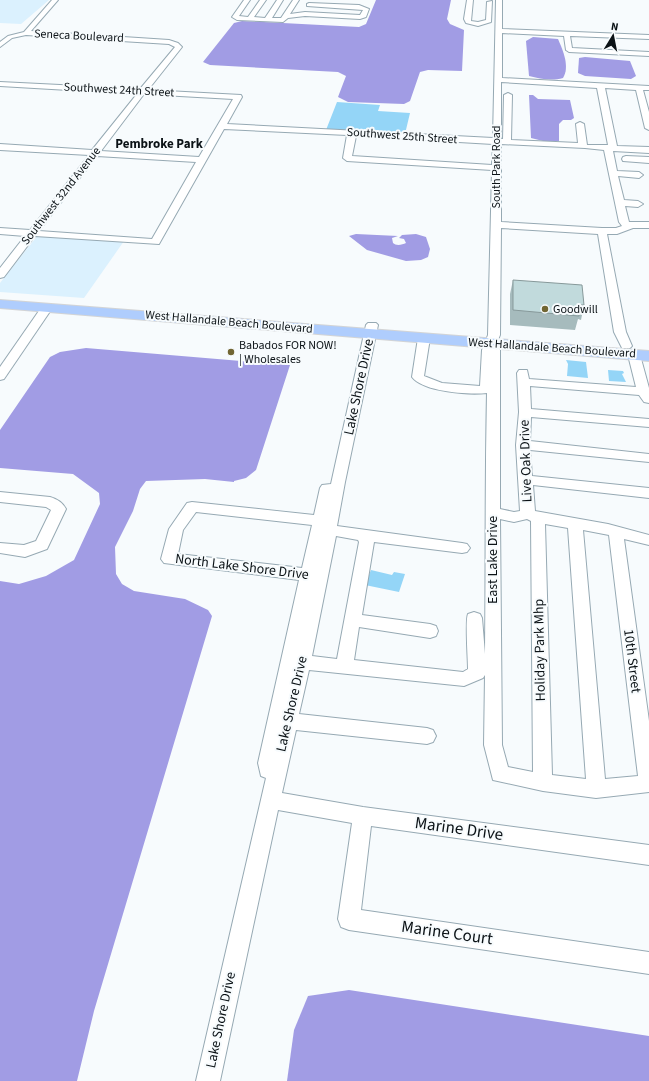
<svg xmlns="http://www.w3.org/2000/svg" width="649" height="1081" font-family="'Source Sans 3',sans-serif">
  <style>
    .built { fill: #dbf1fe }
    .green { fill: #94d5f7 }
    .water { fill: #a19ce4 }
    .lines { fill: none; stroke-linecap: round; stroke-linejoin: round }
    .minor-casing { stroke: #96a9b3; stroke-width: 2 }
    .major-casing { stroke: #d3d4d5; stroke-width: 2 }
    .minor { fill: #fff; fill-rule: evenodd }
    .major { fill: #afcdfd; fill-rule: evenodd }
    .wall { fill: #a6bbbd }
    .building { fill: #c1dadc; stroke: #87999a }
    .poi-dot { fill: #716633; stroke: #f7fbfd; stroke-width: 1.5 }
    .labels { text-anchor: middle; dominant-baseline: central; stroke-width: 4; stroke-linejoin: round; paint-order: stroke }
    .far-street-label { font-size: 12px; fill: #0b1216; stroke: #f7fbfd }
    .far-poi-label { font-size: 12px; fill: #0b1216; stroke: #f7fbfd; text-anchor: start }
    .far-quarter-label { font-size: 13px; font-weight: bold; fill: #0b1216; stroke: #f7fbfd }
    .street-label { font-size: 14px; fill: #0b1216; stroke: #f7fbfd }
    .near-street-label { font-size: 17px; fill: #0b1216; stroke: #f7fbfd }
  </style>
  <rect width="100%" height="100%" fill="#f7fbfd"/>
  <g class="built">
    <polygon points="0,0 49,0 21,24 0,23"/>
    <polygon points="38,235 124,241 84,298 0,292 0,283"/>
  </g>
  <g class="green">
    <polygon points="337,102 380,105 378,111 410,113 405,134 326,130"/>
    <polygon points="566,360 586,362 588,378 567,376 568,364"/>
    <polygon points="608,370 623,371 624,373 622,374 626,382 609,381"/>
    <polygon points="371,570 392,575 394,572 405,574 399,592 365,585"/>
  </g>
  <g class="water">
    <polygon points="376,0 451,0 447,19 450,24 464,30 462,71 428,70 420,72 410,101 404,104 348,102 338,97 346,76 338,72 210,65 203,62 234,23 242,21 359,27 366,24"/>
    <path d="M533,37l25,2c5,11 12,28 5,39 -11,3 -23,1 -34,-2l-3,-35z"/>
    <polygon points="585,57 630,61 636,76 631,79 585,76 578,73 579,58"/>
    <polygon points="529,95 533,95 538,99 570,100 574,118 571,120 563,120 559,124 559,141 543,141 531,138"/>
    <path d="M356,234l42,2 -6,2 1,5c3,3 9,2 13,0l-2,-4 -5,-1 3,-3 14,-1 10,3 4,12 -2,8 -7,3 -15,1 -39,-11 -18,-14z"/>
    <polygon points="86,348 290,365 256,470 246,478 234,481 234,482 205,479 146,481 140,489 133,511 115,547 116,574 122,584 134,591 185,599 208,610 212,616 94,1011 77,1081 0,1081 0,581 19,584 46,576 74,560 100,504 99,493 73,474 0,468 0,430 50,357 60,352"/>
    <polygon points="349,990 649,1036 649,1081 287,1081 294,1030 308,996"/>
  </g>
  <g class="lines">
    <g class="minor-casing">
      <g id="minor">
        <path d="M52,0h6l-27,31 138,9 9,3 4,4 -34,43 93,5 1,2 -15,27 266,14 3,-138h6v29l147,6v4l-79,-3 2,12 77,4v4l-80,-4 -3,-2 -2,-14 -62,-3v45l147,8v4h-6l6,22v18l-4,-2 -9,-38 -31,-2 12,58 32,1v6l-36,-2 4,20 22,1 4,3 -4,3 -21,-2 6,24 14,1 5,3 -5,3 -13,-1 4,16h20v6h-16l-16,6h-10l19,98 6,14 -2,2h-8l-8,-16 -16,-98 -97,-6 -1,107 -4,10 4,5v159l14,3 6,-1 -4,-66 3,-33 -2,-39 2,-3h8l2,9 107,8 -8,-32 2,-3h8l2,3 9,33v15l-5,-1 -5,-7 -109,-9 1,23 118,10v8l-118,-10 -1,24 119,13v8l-119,-12 2,26 117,12v10l-116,-13 2,26 73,13 41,11v10l-25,-6 25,182v71l-53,6 -53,-7 -50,-11 -9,-35 1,-70 -2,3 -19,8 -155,-16 -10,44 128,14 6,2 3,6 -3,6 -6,2 -131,-14 -14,63 81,14 286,38v20l-278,-39 -10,84 288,42v22l-300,-44 -8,-3 -3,-8 14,-96 -74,-13 -58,271h-24l70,-303 -5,-2 -3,-13 41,-183 -135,-17 -3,-4 8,-30 18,-26 5,-1 122,13 6,-27 2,-3 9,-1 35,-159 2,-2h8l2,2 -33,157 -8,44 125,17 5,1 3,4 -3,4 -5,1 -88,-11 -12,73 68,9 6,2 2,5 -2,5 -6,2 -71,-11 -5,33 109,12 5,-3c0,-11 -3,-49 0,-55l6,-2 6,2 2,4 3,36c1,-87 0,-174 2,-261 -17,2 -64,-1 -75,-16l6,-39 2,-2h8l2,2 -6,38 18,7 38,3 2,-36 6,-15 4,-165 -145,-9 -4,-3 4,-23 -123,-6 -65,115 -124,-8 -31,41 -4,1v-10l25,-32 -25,-2v-6l30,2 59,-75 -89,-5v-6l92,6 45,-56 -137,-8v-4l140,7 35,-42 -6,-3 -143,-9 -14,3 -12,9v-5l8,-6 16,-4zM501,82l96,6 11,57h-21l-3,-21 -4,-2 -4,2 2,19 -67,-3 1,-45 -4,-2 -4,2 -1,44h-2zM144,94l89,5 -34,58 -98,-6zM356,136l137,8 -1,21 -140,-9zM501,144l84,4 19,2 15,72 3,4 -6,2h-14l-101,-6zM97,156l99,6 -44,77 -113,-8zM196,512l116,13 -10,43 -124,-14 5,-24zM500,519l14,3 13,-3 4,2 2,251 -25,-5 -6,-22zM545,524l23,4 18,251 -34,-4zM583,530l26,5 29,241 -33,3zM336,536l22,4 1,2 -22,117 -25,-3z"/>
        <polygon points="244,0 250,0 239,16 248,17 260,0 266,0 254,17 265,18 277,0 283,0 272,18 281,18 293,0 299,0 290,14 305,12 360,15 363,10 307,6 307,4 309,3 359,5 369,9 366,17 360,19 305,16 288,18 283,22 237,20 232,17"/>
        <polygon points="467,0 473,0 471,21 478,22 486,20 487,2 492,1 491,22 478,26 466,23 464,19"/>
        <polygon points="626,156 649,157 649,163 623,161 622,159 623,157"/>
        <polygon points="47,304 53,307 4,379 0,380 0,367 43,305"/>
        <path d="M0,492l50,5c7,2 13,6 16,12l-19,40 -22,8 -25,-4v-10l24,2 12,-4 15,-31 -5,-3 -46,-5z"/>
      </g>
    </g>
    <g class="major-casing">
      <polygon id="major" points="0,300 649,351 649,361 0,308"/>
    </g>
    <use href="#minor" class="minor"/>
    <use href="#major" class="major"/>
  </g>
  <polygon class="wall" points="513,280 584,305 581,320 578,319 575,330 510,325 510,294"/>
  <polygon class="building" points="513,280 582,285 584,305 578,305 579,316 513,310"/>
  <g class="poi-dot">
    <circle cx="545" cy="309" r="4"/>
    <circle cx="231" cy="352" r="4"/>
  </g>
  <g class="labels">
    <g class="far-street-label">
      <text transform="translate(79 36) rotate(3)">Seneca Boulevard</text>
      <text transform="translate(119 90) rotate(3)">Southwest 24th Street</text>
      <text transform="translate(402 136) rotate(4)">Southwest 25th Street</text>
      <text transform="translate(496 167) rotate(-90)">South Park Road</text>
      <text transform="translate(61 196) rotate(-52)">Southwest 32nd Avenue</text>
      <text transform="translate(229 322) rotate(5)">West Hallandale Beach Boulevard</text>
      <text transform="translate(552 348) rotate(4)">West Hallandale Beach Boulevard</text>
    </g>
    <g class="far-poi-label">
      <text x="553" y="309">Goodwill</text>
      <text x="239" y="345">Babados FOR NOW!<tspan x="239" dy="14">| Wholesales</tspan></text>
    </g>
    <g class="far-quarter-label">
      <text x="159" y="144">Pembroke Park</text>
    </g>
    <g class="street-label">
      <text transform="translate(359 387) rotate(-78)">Lake Shore Drive</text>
      <text transform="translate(526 461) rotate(-92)">Live Oak Drive</text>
      <text transform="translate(493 560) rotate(-90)">East Lake Drive</text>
      <text transform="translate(242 567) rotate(7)">North Lake Shore Drive</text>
      <text transform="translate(540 650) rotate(-91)">Holiday Park Mhp</text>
      <text transform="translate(632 661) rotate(83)">10th Street</text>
      <text transform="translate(292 704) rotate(-77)">Lake Shore Drive</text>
      <text transform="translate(221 1020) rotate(-78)">Lake Shore Drive</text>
    </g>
    <g class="near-street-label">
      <text transform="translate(459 829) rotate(8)">Marine Drive</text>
      <text transform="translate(447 933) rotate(8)">Marine Court</text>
    </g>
  </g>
  <g transform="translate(613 36) rotate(10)" stroke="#f7fbfd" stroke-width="3" paint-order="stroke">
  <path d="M0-3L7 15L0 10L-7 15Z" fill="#0b1216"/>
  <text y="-6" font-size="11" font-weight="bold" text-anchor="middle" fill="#0b1216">N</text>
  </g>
</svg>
